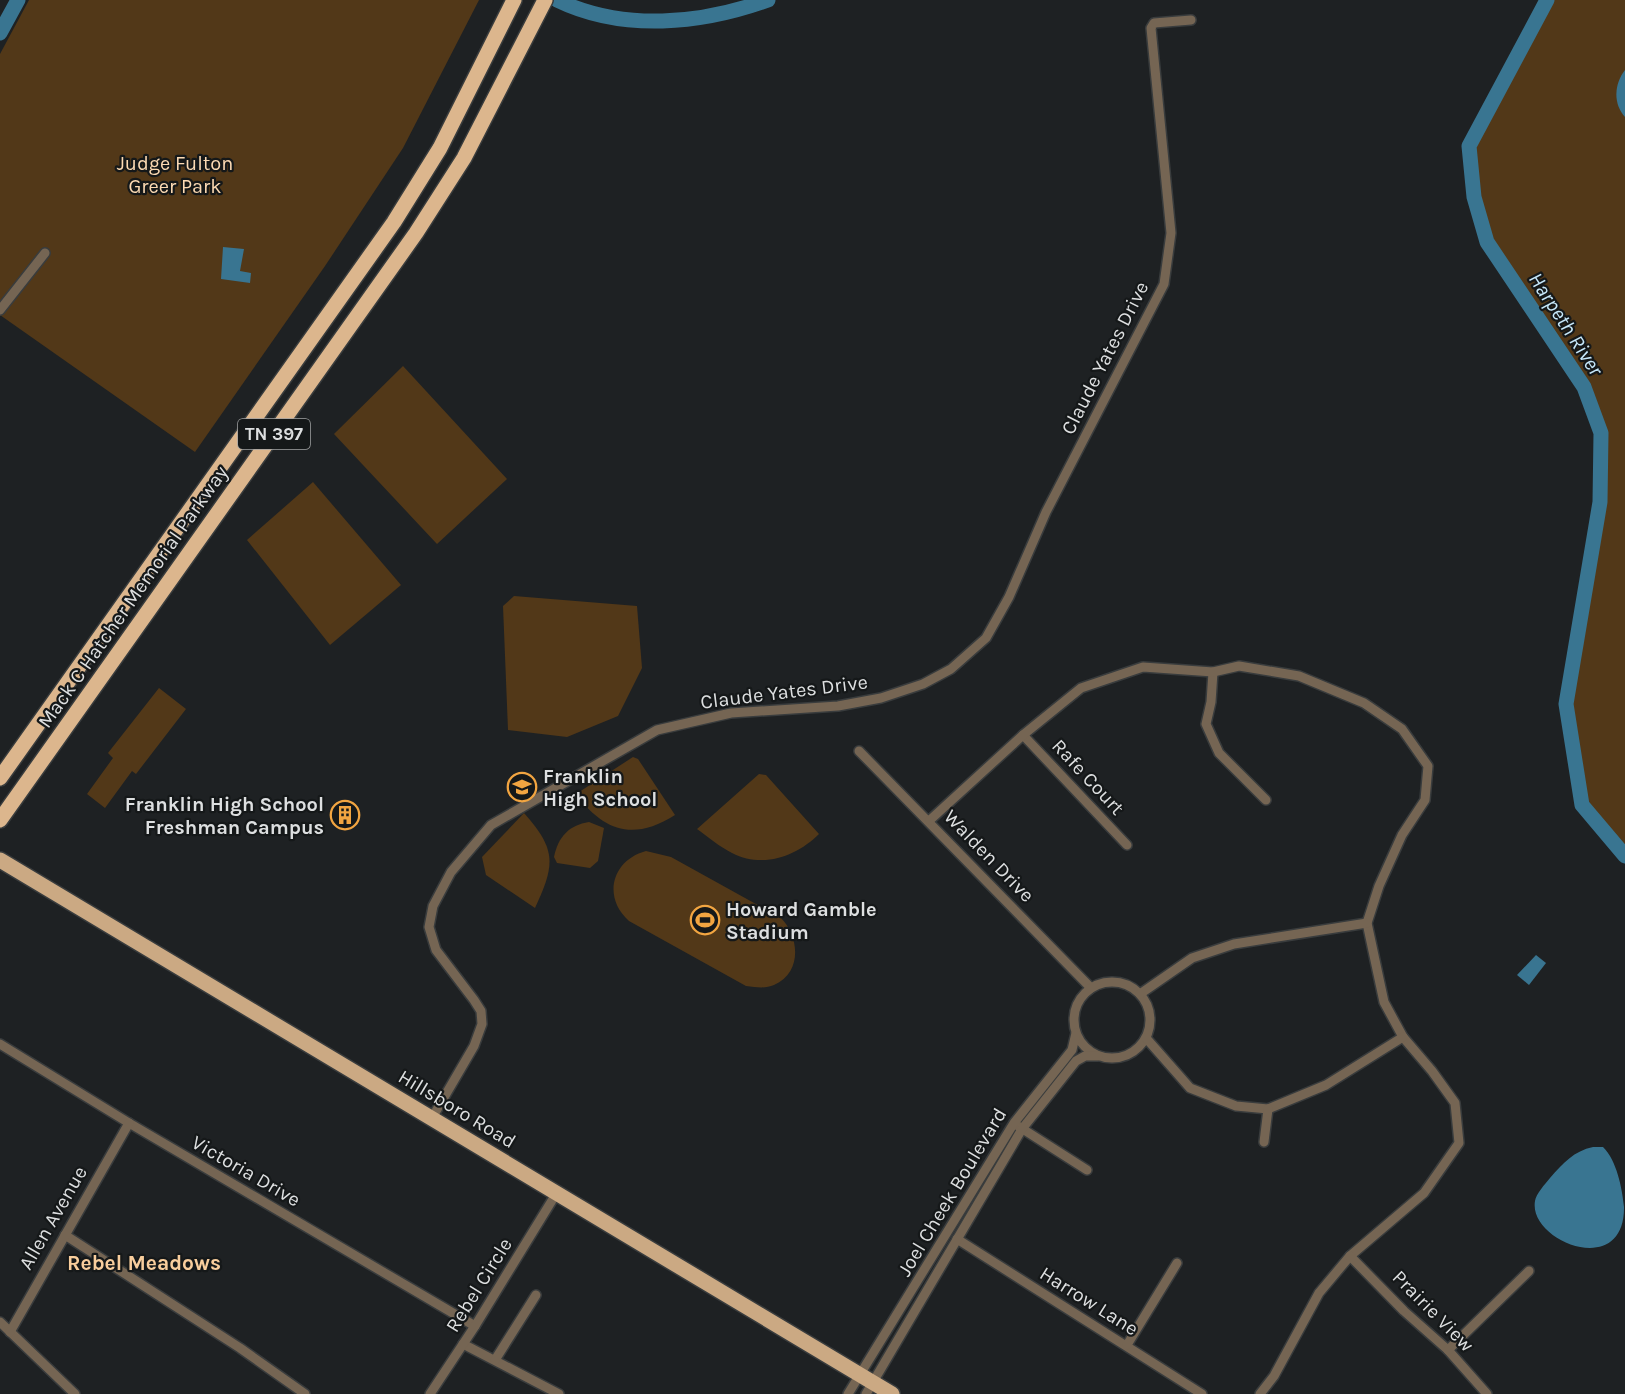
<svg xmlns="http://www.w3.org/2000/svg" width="1625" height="1394" font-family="Karla,sans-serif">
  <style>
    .green { fill: #523818 }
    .water { fill: #397591 }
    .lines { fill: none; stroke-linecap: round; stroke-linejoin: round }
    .river { stroke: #397591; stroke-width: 15 }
    .minor-casing { stroke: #393c3d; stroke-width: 12 }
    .primary-casing { stroke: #393c3d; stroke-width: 18 }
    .trunk-casing { stroke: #393c3d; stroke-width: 18 }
    .minor { stroke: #756553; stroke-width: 9 }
    .primary { stroke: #cba983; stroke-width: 15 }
    .trunk { stroke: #dcb68d; stroke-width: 15 }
    .labels { text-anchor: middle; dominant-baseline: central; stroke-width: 4.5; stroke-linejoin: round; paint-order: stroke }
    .shield { fill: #151819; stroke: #a1a3a4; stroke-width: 1.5 }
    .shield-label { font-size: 18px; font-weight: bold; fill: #dddfe0 }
    .park-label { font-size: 20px; fill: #fcdab3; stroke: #151819 }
    .street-label { font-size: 20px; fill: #dddfe0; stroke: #151819 }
    .poi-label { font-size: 20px; font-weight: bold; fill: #dddfe0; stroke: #151819; text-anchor: start }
    .water-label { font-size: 21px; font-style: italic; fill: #c7e8fa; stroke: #151819 }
    .neighbourhood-label { font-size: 21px; font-weight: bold; fill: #f9ce9d; stroke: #151819 }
  </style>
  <rect width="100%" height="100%" fill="#1e2123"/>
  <g class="green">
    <polygon points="29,0 479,0 403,148 325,266 195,452 0,315 0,54"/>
    <polygon points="1547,0 1625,0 1625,856 1582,805 1566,704 1600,502 1601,433 1584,387 1487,242 1474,197 1469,146"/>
    <polygon points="403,366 507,479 437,544 334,434"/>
    <polygon points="313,482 401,585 330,645 247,540"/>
    <polygon points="514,596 637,606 642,668 618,716 567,737 508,730 503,606"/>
    <polygon points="159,688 186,709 136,774 132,771 105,808 87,794 113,758 108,753"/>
    <path d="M633,757l5,2 37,56c-41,26 -71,17 -99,-21z"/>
    <path d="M759,774l7,1 53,59c-22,22 -56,35 -87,19 -12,-6 -24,-16 -35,-24z"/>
    <path d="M524,813c33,37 31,52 11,95l-49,-33 -4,-18z"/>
    <path d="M589,822l15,6 -6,33 -8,7 -33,-5 -3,-6c4,-20 15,-32 35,-35z"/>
    <path d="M646,851l25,6 110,61c18,18 22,54 -7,67 -9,4 -18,2 -28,1l-117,-65c-27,-24 -17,-61 17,-70z"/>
  </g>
  <g class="water">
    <path d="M1625,70v47c-12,-13 -11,-33 0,-47z"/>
    <polygon points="223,247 244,249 240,271 251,273 250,283 221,279"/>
    <polygon points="1536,955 1546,963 1529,985 1517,975"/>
    <path d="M1593,1147h10c14,14 19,41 21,60 1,73 -96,34 -89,-6 1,-7 10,-17 15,-23 13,-15 24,-27 43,-31z"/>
  </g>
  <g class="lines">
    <g class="river">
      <path d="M557,0c66,32 145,24 211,0"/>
      <polyline points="1547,0 1469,146 1474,197 1487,242 1584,387 1601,433 1600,502 1566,704 1582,805 1625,856"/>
      <polyline points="0,33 18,0"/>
    </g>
    <g class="minor-casing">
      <g id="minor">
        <polyline points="0,310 45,253"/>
        <polyline points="1213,672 1211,702 1206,724 1219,753 1266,800"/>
        <polyline points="1023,735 1127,845"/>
        <polyline points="859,751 1091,988"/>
        <polyline points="930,820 1023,735 1081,688 1143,667 1213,672 1239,666 1299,676 1364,703 1402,729 1428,766 1425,800 1402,835 1379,886 1367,923 1384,1002 1403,1037 1432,1071 1455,1103 1459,1143 1424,1193 1350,1256 1319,1293 1274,1376 1260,1394"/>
        <circle cx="1112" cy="1020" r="38"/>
        <polyline points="1140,994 1192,958 1234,944 1367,923"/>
        <polyline points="1146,1038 1190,1088 1236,1106 1268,1109 1326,1085 1403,1037"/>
        <polyline points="0,1044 129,1123 475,1326"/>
        <polyline points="432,1118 474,1046 482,1024 481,1011 474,1000 436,950 429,927 433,906 451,872 491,825 657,730 731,713 838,706 881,698 923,684 951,669 986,638 1009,597 1046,512 1164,284 1171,233 1151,28 1154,23 1191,20"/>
        <polyline points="1018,1126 1087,1170"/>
        <polyline points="1264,1142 1268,1109"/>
        <polyline points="65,1235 240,1348 305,1394"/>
        <polyline points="957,1239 1202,1394"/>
        <polyline points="1350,1256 1404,1311 1448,1350 1487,1394"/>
        <polyline points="0,1322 75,1394"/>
        <polyline points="10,1332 129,1123"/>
        <polyline points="463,1344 559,1394"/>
        <polyline points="1127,1345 1177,1263"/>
        <polyline points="1448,1350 1529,1271"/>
        <polyline points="495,1360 536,1295"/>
        <polyline points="430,1394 475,1326 556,1194"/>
        <polyline points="848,1394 1014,1123 1072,1050 1076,1033"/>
        <polyline points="866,1394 1022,1129 1076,1061 1085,1056 1098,1056"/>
      </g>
    </g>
    <g class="primary-casing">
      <polyline id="primary" points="0,860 892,1394"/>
    </g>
    <g class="trunk-casing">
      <g id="trunk">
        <polyline points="0,778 394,222 440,148 514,0"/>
        <polyline points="0,820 416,233 464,158 545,0"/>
      </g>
    </g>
    <use href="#minor" class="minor"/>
    <use href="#primary" class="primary"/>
    <use href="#trunk" class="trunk"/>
  </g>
  <defs>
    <g id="school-ring" transform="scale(1.5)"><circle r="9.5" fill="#151819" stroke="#f2a541" stroke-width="1.5"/><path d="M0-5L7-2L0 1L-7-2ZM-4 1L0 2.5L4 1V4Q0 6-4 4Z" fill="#f2a541"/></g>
    <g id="building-ring" transform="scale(1.5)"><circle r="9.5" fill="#151819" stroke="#f2a541" stroke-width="1.5"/><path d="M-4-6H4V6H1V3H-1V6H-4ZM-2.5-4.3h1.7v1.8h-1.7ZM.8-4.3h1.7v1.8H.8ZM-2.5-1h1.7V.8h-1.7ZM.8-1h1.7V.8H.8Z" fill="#f2a541"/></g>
    <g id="stadium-ring" transform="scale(1.5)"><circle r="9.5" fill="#151819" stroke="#f2a541" stroke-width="1.5"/><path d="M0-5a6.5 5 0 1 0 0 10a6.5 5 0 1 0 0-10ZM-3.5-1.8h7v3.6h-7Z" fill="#f2a541"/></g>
  </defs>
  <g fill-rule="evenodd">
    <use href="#school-ring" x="522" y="787"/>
    <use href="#building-ring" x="345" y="815"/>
    <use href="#stadium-ring" x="705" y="920"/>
  </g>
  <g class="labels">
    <rect class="shield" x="238" y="419" width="72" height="30" rx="4.5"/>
    <g class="shield-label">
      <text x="274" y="434">TN 397</text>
    </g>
    <g class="park-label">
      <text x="175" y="163">Judge Fulton<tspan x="175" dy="23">Greer Park</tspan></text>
    </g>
    <g class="street-label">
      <text transform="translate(1105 358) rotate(-63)">Claude Yates Drive</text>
      <text transform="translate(133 597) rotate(-55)">Mack C Hatcher Memorial Parkway</text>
      <text transform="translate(784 692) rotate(-7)">Claude Yates Drive</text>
      <text transform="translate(1088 777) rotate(47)">Rafe Court</text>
      <text transform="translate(989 856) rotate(46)">Walden Drive</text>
      <text transform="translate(457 1109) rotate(31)">Hillsboro Road</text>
      <text transform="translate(246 1171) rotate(30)">Victoria Drive</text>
      <text transform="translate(952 1192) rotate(-59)">Joel Cheek Boulevard</text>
      <text transform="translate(53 1218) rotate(-60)">Allen Avenue</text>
      <text transform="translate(479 1285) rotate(-58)">Rebel Circle</text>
      <text transform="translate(1089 1301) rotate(32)">Harrow Lane</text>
      <text transform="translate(1433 1311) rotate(45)">Prairie View</text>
    </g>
    <g class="poi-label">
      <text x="543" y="776">Franklin<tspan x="543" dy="23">High School</tspan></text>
      <text x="324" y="804" text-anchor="end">Franklin High School<tspan x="324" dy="23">Freshman Campus</tspan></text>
      <text x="726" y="909">Howard Gamble<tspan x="726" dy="23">Stadium</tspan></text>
    </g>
    <g class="water-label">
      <text transform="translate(1566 324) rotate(57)">Harpeth River</text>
    </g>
    <g class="neighbourhood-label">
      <text x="144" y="1263">Rebel Meadows</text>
    </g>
  </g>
</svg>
